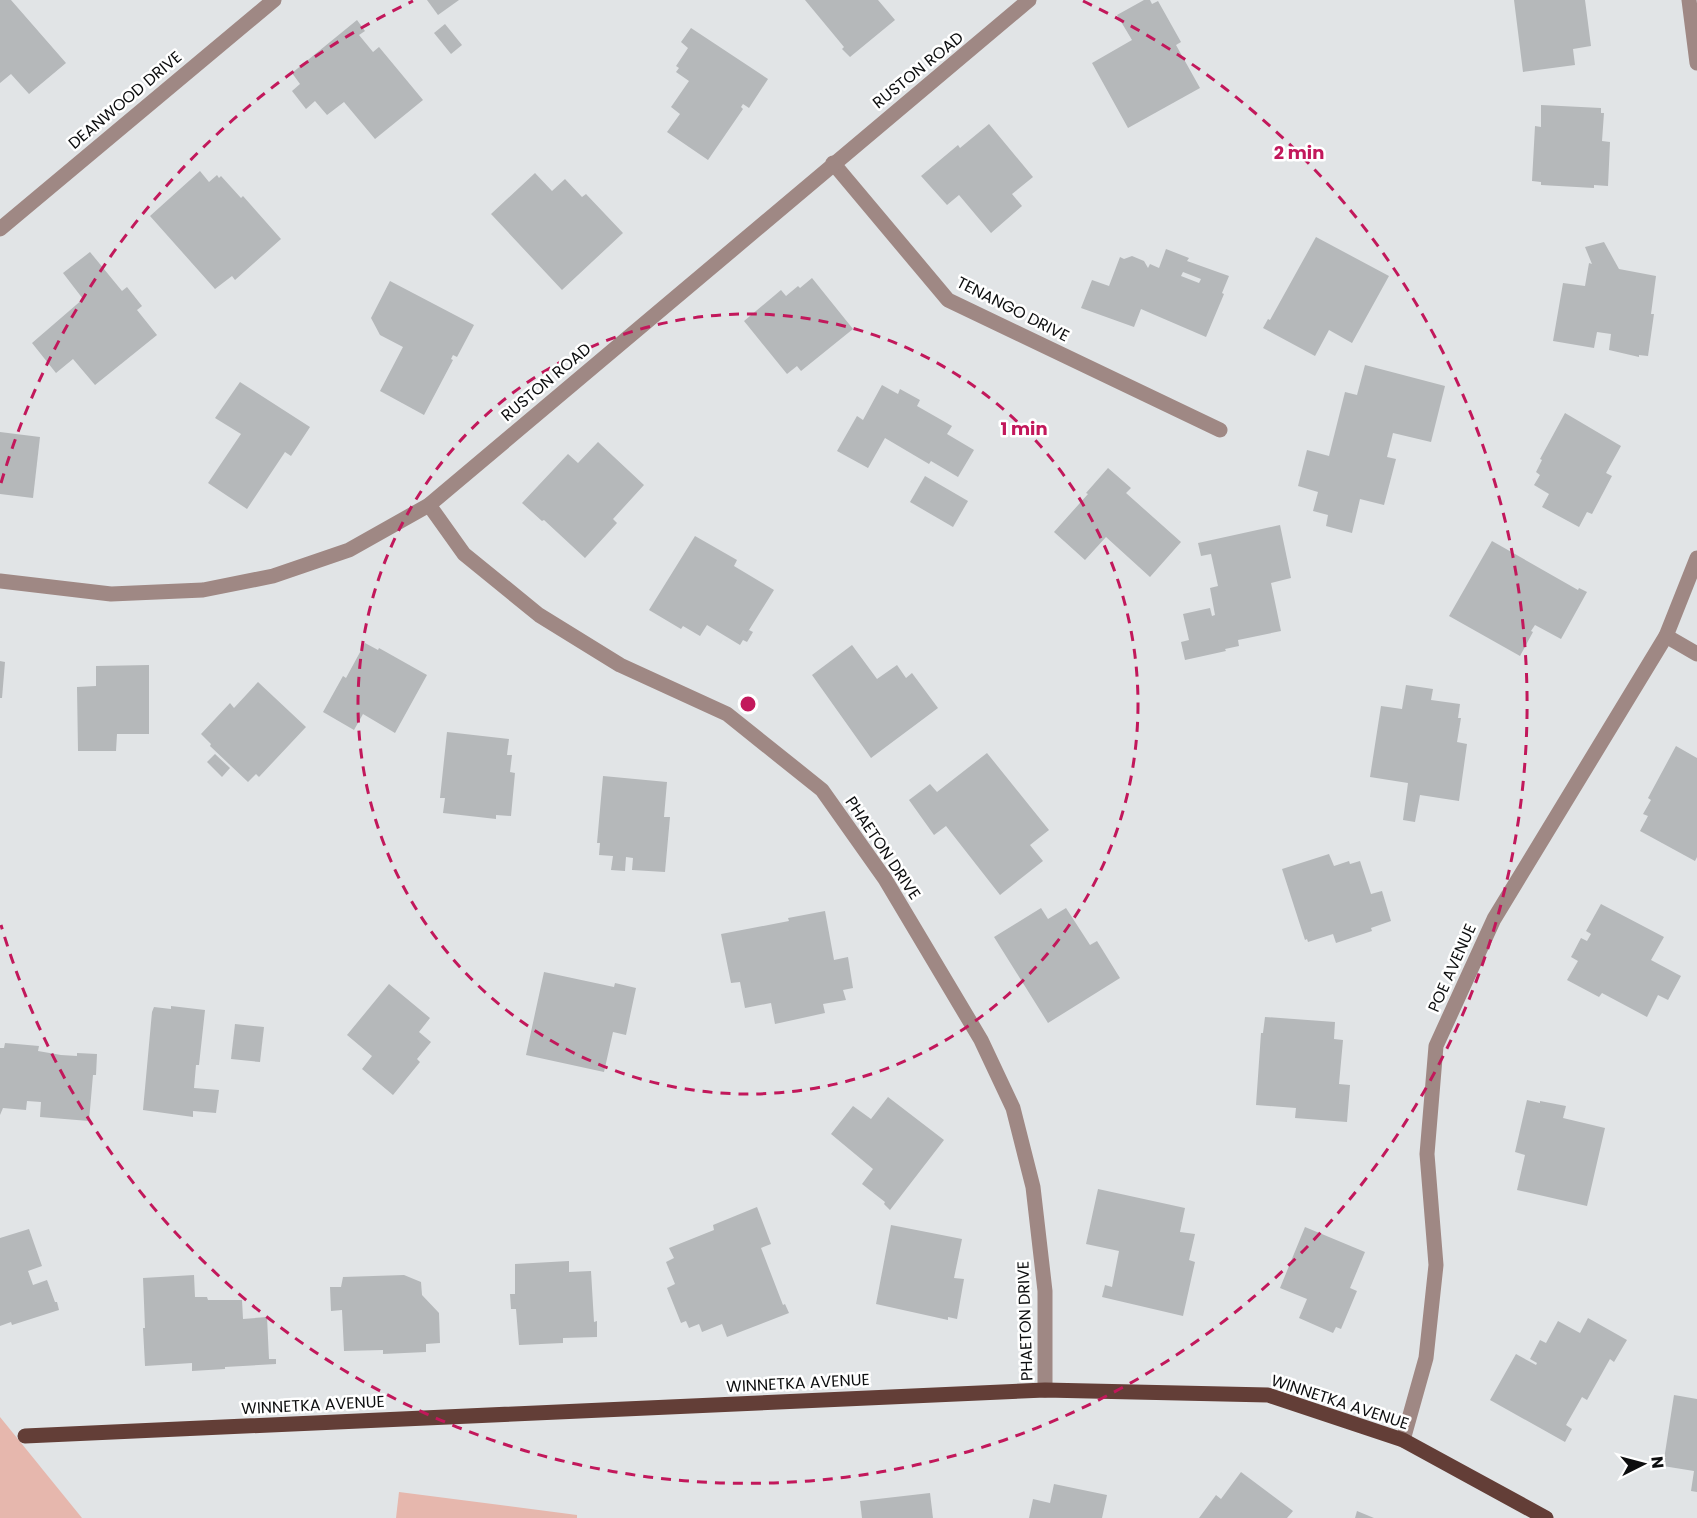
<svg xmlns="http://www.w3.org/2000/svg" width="1697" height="1518" font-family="Poppins,sans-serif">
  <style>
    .green { fill: #e6b7ad }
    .building { fill: #b5b8ba; fill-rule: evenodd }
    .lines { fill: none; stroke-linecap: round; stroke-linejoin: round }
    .minor { stroke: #9f8884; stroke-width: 15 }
    .major { stroke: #633e37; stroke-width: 15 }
    .ring { fill: none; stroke: #c2185b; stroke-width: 3; stroke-dasharray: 10 8 }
    .labels { text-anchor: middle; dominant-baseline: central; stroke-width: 5; stroke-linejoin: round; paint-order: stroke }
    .street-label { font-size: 16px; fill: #0d0e0f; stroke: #fff }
    .centre { fill: #c2185b; stroke: #fff; stroke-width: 3 }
    .ring-label { font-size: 18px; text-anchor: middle; font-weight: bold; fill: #c2185b; stroke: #fff; stroke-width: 5; stroke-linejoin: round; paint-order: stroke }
  </style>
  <rect width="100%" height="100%" fill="#e1e4e6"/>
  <g class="green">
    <polygon points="0,1417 82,1518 0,1518"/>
    <polygon points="399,1492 577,1515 577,1518 396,1518"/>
  </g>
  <g class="building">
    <polygon points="0,0 11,0 66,63 29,94 11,74 0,83"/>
    <polygon points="427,0 459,0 438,15"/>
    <polygon points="805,0 878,0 895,20 850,57 842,49 844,47"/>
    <polygon points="1144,0 1150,0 1152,4 1158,1 1181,42 1176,45 1200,88 1128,128 1092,63 1132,40 1117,15"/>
    <polygon points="1514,0 1585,0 1591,46 1573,49 1575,65 1523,72"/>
    <polygon points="357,20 365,31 359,35 373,52 379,47 423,100 375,139 344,102 327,115 315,101 306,109 292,91 300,84 292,73"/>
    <polygon points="445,24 462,45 451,54 434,33"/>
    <polygon points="691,28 768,79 749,108 743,104 741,107 743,109 708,160 667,132 680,114 671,107 689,81 676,72 679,68 676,66 688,48 681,42"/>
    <polygon points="1541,105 1601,108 1601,113 1604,113 1602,141 1610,142 1608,186 1594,185 1594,188 1541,185 1541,182 1532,181 1535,126 1541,127"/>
    <polygon points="989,124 1033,177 1012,194 1022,206 991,233 959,195 947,205 921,176 958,145 960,148"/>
    <polygon points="200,171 209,182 217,175 219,178 221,176 241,198 243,196 281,239 235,280 232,276 215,289 150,216"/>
    <polygon points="535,173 552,191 565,179 582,197 586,194 623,233 562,290 491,214"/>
    <polygon points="1316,237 1389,276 1352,343 1329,330 1315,356 1263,328 1268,319 1270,320"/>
    <polygon points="1604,242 1619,269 1656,276 1651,314 1654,314 1648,356 1639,355 1639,357 1609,350 1611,334 1597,332 1594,348 1553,341 1563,283 1585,286 1589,263 1592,264 1585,247"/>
    <path d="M1166,249l23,9 -2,3 42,15 -7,17 2,1 -18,43 -65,-28 -7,18 -53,-19 11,-28 17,6 11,-29 4,2 8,-3 12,5 4,7 2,-4 9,4zM1183,272l18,7 -2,4 -18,-7z"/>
    <polygon points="90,252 122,291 127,287 142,306 137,310 157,335 95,385 73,359 56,373 32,343 83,299 63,273"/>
    <polygon points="812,278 853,329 801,371 797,366 787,374 744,321 781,290 786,296 798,286 800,288"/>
    <polygon points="390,281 474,325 457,357 453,355 451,359 453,360 424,415 380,391 403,347 380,335 371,318"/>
    <polygon points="1365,365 1445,386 1431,442 1393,433 1387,457 1396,459 1384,505 1360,499 1352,533 1326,526 1328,515 1313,511 1318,492 1298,486 1307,450 1329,456 1345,392 1357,395"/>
    <polygon points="240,382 310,427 291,456 285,452 247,509 208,483 241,434 215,418"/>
    <polygon points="882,385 898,394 900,389 920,400 917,406 952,426 947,434 974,450 958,477 931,461 929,464 885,438 868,468 837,451 857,416 863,420"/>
    <polygon points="1565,413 1621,446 1606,473 1612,476 1592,514 1587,512 1579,527 1542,507 1549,494 1534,485 1540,475 1536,472 1542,460 1540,459"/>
    <polygon points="0,432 40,437 33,498 0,494"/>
    <polygon points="598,442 644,485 613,519 617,523 585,558 544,520 542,521 522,503 568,454 578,463"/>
    <polygon points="1108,468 1131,488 1126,493 1181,542 1150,577 1106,537 1085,560 1054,532 1088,494 1086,493"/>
    <polygon points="925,476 968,501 953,527 910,502"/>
    <polygon points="1280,525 1291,578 1271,583 1281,631 1238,640 1239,646 1225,649 1226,651 1185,660 1181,642 1189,640 1183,614 1210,608 1212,616 1215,615 1210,588 1218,586 1211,554 1201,556 1198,543"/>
    <polygon points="695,536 737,560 734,566 774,590 749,630 753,632 747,642 743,640 740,645 707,625 700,636 683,626 681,629 649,610"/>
    <polygon points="1492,541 1578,590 1579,588 1587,592 1561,639 1535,625 1531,631 1533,632 1520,656 1449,616"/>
    <polygon points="365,643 378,650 379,648 427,675 395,733 363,714 354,730 323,712 343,676 346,678"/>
    <polygon points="852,645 877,679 897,665 906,678 912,673 938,708 871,758 812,675"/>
    <polygon points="0,661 5,662 2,698 0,698"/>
    <polygon points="149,665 149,734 117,734 116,751 78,751 77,687 96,686 96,666"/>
    <polygon points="258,682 306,727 259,777 256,774 248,782 210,746 211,744 201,734 230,703 234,708"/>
    <polygon points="1406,685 1433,689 1431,700 1460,704 1458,718 1461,718 1457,742 1467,744 1459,801 1420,795 1415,822 1403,820 1408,783 1370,777 1381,706 1402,709"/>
    <polygon points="447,732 509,739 507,755 512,755 510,772 515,773 511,816 496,815 496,819 443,813 445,798 440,798"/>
    <polygon points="1676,746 1697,758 1697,857 1695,861 1640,831 1648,816 1643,814 1651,800 1648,798"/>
    <polygon points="987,753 1049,830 1030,845 1043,861 1000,895 946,826 934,835 909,800 930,784 937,792"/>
    <polygon points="215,754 230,768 222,777 207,762"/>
    <polygon points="603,776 667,782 664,817 670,817 665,872 632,870 633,858 626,857 625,871 611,870 613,856 599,855 600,843 597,843"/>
    <polygon points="1329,854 1334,866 1349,861 1350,864 1360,861 1371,894 1382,891 1391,921 1371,928 1372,931 1336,943 1333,934 1308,942 1307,939 1305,940 1282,869"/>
    <polygon points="1601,904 1664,937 1651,960 1681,976 1668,1000 1658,995 1647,1017 1602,993 1599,997 1567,980 1578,961 1571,957 1581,938 1587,941 1591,934 1586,931"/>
    <polygon points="1041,908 1048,919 1066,908 1090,945 1097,941 1120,978 1048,1023 994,937"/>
    <polygon points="825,911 834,960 848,957 853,988 843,990 846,1000 823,1004 825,1013 775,1024 771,1003 745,1008 740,982 731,983 721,934 789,921 788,918"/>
    <polygon points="544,972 614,987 615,983 636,988 626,1035 613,1032 604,1072 526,1055"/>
    <polygon points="389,984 430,1018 419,1032 431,1042 417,1059 420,1062 393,1095 362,1069 372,1056 347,1035"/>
    <polygon points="171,1006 205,1010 199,1065 196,1065 194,1088 219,1090 216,1113 193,1111 193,1117 143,1110 152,1012 154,1007 171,1009"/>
    <polygon points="1265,1017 1335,1022 1334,1039 1343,1040 1339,1084 1350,1085 1347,1122 1295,1118 1296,1108 1256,1105 1261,1033 1263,1033"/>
    <polygon points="235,1024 264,1027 260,1062 231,1059"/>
    <polygon points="5,1043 39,1046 38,1051 61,1055 77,1056 77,1053 97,1054 96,1075 93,1075 89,1121 40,1117 41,1102 27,1101 26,1110 3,1108 0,1115 0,1048 4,1048"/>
    <polygon points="888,1097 944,1140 890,1210 884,1204 885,1202 862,1184 873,1169 831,1134 853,1106 871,1119"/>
    <polygon points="1527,1100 1540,1103 1540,1101 1566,1106 1563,1118 1605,1128 1587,1206 1517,1190 1525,1155 1515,1152"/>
    <polygon points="1098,1189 1185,1208 1180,1232 1195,1234 1189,1260 1195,1262 1183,1316 1102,1297 1105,1285 1112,1287 1119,1251 1086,1244"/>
    <polygon points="757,1207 771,1244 761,1248 783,1305 785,1304 789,1313 727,1337 722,1324 702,1332 699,1324 689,1328 686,1321 681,1323 667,1288 675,1284 666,1262 674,1258 669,1248 714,1230 713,1225"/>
    <polygon points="891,1225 962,1239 954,1278 964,1279 957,1319 948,1317 948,1320 876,1304"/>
    <polygon points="1305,1227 1365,1252 1350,1288 1357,1291 1341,1329 1336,1327 1333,1333 1299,1318 1307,1299 1280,1288"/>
    <polygon points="29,1229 42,1266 28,1271 33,1285 47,1280 55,1302 57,1302 59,1310 12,1325 11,1322 0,1326 0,1238"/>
    <polygon points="569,1261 569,1272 591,1271 594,1322 597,1321 597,1337 563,1338 563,1343 519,1345 516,1309 511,1309 510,1294 515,1294 515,1264"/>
    <polygon points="194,1275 195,1297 207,1297 208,1300 242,1300 243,1319 267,1317 269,1359 276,1359 276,1364 225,1367 225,1369 192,1371 192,1363 145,1366 143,1328 145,1328 143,1278"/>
    <polygon points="404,1275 421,1282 422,1295 439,1313 440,1343 426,1344 426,1352 383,1354 383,1350 344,1351 342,1310 331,1311 330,1287 341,1287 343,1277"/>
    <polygon points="1588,1318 1627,1340 1614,1362 1610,1359 1587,1400 1582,1397 1566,1425 1572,1429 1565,1442 1490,1400 1516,1354 1536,1365 1537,1363 1530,1359 1540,1340 1546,1343 1558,1321 1580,1333"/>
    <polygon points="1674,1395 1697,1399 1697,1492 1691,1491 1694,1471 1663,1466"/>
    <polygon points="1241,1472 1293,1511 1287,1518 1199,1518 1216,1495 1221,1499"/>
    <polygon points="1054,1484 1107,1495 1102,1518 1029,1518 1033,1499 1050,1503"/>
    <polygon points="930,1493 933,1518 862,1518 860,1501"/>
    <polygon points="1357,1511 1374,1518 1355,1518"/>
  </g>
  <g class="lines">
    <g class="minor">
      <polyline points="1689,0 1697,63"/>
      <polyline points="833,163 948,300 1220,430"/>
      <polyline points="0,229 274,0"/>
      <polyline points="429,505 464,554 539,615 620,665 727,714 822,790 885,879 981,1040 1013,1108 1033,1187 1045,1291 1045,1390"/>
      <polyline points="0,581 111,594 203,590 273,576 349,550 429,505 1029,0"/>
      <polyline points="1666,636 1697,654"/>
      <polyline points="1403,1440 1426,1358 1436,1265 1427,1154 1436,1046 1494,919 1666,636 1697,558"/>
    </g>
    <polyline class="major" points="25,1436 1045,1390 1268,1395 1403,1440 1546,1518"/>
  </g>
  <g class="ring">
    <circle cx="748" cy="704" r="390"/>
    <path d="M1 483A779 779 0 0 1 413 1M1083 1A779 779 0 1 1 1 925"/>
  </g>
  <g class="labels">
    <g class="street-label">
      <text transform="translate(918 70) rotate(-39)">RUSTON ROAD</text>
      <text transform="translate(125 100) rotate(-40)">DEANWOOD DRIVE</text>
      <text transform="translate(1013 309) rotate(27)">TENANGO DRIVE</text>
      <text transform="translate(546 382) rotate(-40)">RUSTON ROAD</text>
      <text transform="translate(883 848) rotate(56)">PHAETON DRIVE</text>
      <text transform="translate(1452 968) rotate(-66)">POE AVENUE</text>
      <text transform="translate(1025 1321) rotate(-92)">PHAETON DRIVE</text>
      <text transform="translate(798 1383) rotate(-3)">WINNETKA AVENUE</text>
      <text transform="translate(1340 1402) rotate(18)">WINNETKA AVENUE</text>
      <text transform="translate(313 1405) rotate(-3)">WINNETKA AVENUE</text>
    </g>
  </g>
  <circle cx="748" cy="704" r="9" class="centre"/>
  <g class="ring-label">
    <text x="1299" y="159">2 min</text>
    <text x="1024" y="435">1 min</text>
  </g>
  <g transform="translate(1643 1464) rotate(84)" stroke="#ffffff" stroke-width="4.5" paint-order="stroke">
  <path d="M0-4.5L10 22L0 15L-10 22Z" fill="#0d0e0f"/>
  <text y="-9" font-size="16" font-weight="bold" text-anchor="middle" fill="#0d0e0f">N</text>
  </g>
</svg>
